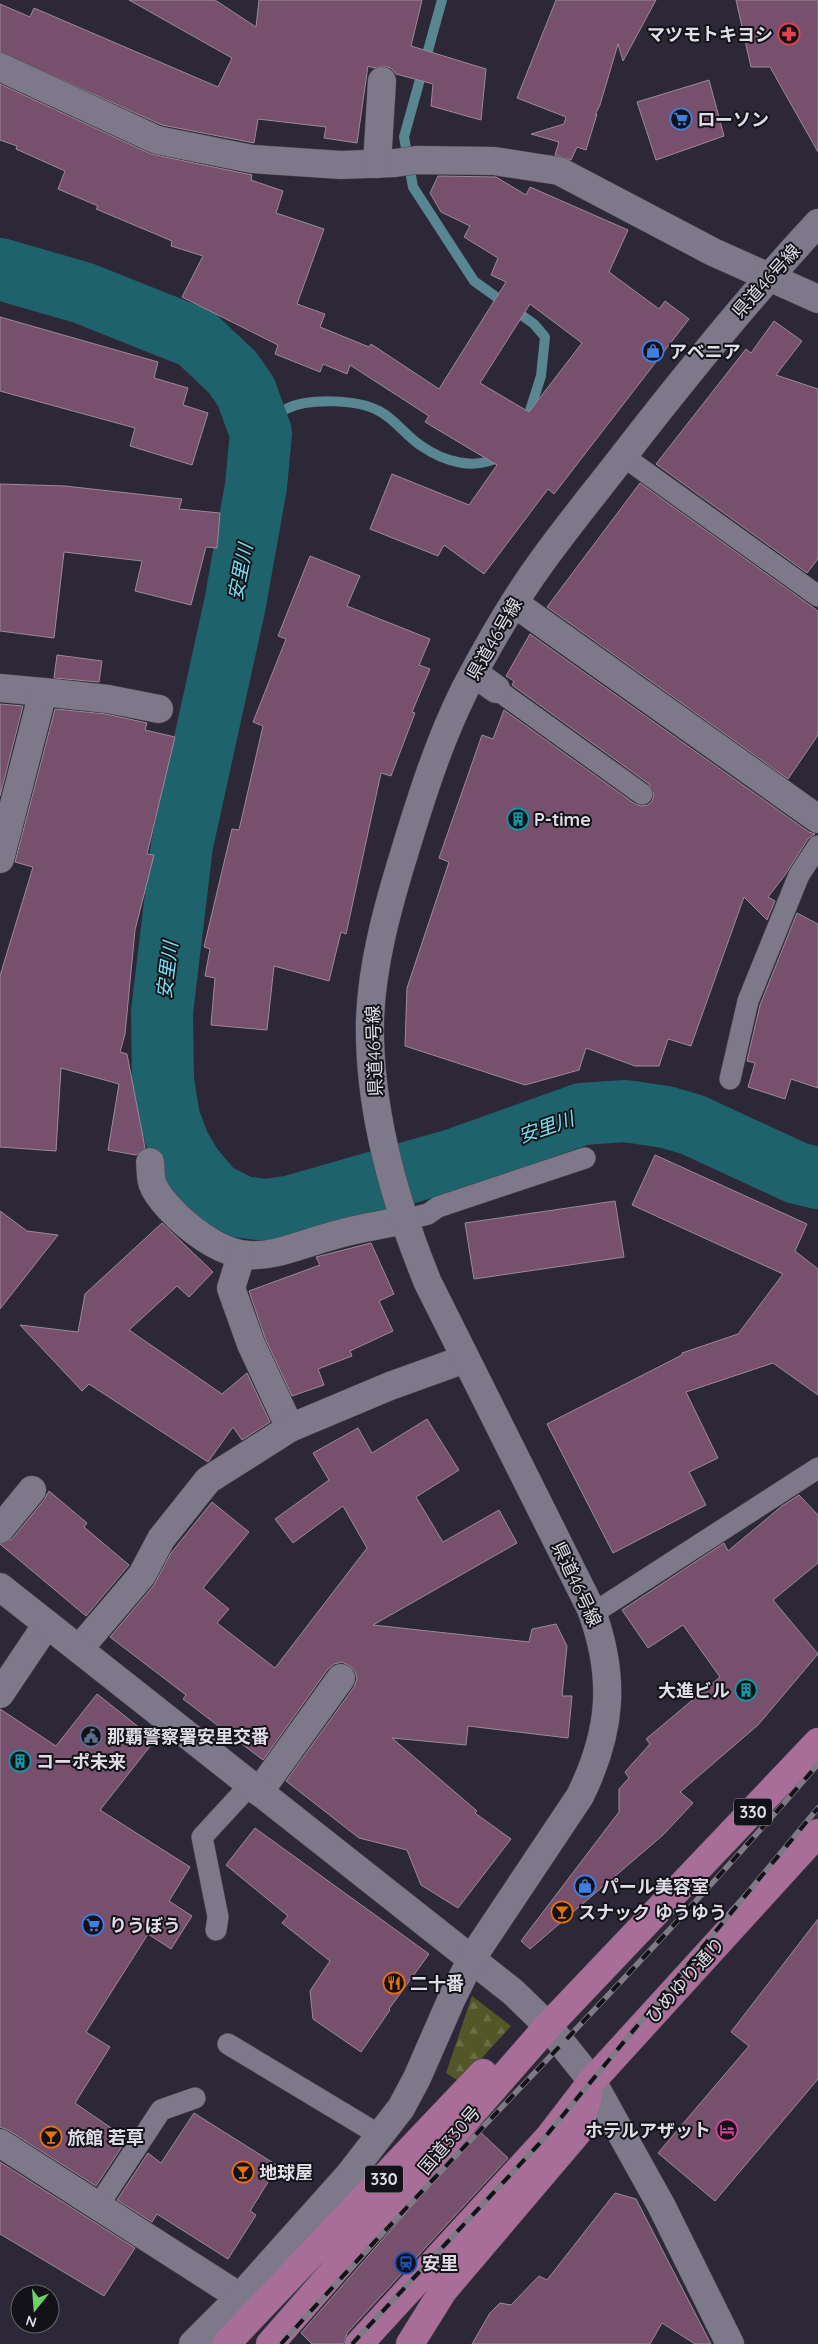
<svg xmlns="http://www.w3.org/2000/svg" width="818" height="2344" font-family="Quicksand,'Noto Sans JP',sans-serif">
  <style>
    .forest { fill: url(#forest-firs) }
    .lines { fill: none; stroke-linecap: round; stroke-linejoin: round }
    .stream { stroke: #588791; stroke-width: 10 }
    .river { stroke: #1e626c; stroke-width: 62 }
    .building { fill: #77506d; stroke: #9c8a97; fill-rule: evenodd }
    .service-casing { stroke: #4a4652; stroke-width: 22 }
    .minor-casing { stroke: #4a4652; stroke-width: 29 }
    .tertiary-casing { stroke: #4a4652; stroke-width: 29 }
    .secondary-casing { stroke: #4a4652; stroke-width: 29 }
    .trunk-casing { stroke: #4a4652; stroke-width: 29 }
    .service { stroke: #7d788a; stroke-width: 21 }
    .minor { stroke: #7d788a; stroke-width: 28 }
    .tertiary { stroke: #7d788a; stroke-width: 28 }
    .secondary { stroke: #7d788a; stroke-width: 28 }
    .trunk { stroke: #a86e98; stroke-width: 28 }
    .rail-casing { stroke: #7e7a86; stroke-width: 5.5 }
    .rail { stroke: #141219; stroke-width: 4; stroke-dasharray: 11; stroke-linecap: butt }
    .labels { text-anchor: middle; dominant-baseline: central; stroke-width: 4; stroke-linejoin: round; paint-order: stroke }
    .shield { fill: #141219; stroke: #a3a0a9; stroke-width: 1 }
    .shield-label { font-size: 16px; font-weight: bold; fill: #e0dde7 }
    .poi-label { font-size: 18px; font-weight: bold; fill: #e0dde7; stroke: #141219; text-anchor: start }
    .street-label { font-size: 18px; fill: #e0dde7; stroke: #141219 }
    .water-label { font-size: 19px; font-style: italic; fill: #7ae0f1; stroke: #141219 }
  </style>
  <defs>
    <pattern id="forest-firs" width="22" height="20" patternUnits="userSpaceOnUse" patternTransform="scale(1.25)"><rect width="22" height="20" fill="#535728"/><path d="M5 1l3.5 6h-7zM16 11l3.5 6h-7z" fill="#6b6f47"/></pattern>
  </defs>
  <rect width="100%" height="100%" fill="#2d2837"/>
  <polygon class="forest" points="472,1996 511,2026 460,2082 446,2073"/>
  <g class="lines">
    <g class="stream">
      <polyline points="442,0 404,137 413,187 474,281 534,324 545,337 541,376 527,420"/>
      <path d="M261,433c8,-7 16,-19 25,-24 22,-11 71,-10 93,2 16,8 26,24 41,34 24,17 55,26 81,11"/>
    </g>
    <polyline class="river" points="0,269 83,293 196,338 233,373 246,392 261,433 256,486 235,604 182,845 162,1012 163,1080 169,1118 179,1145 192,1167 214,1193 242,1207 267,1210 292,1206 456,1159 582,1114 625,1111 666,1117 693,1125 797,1173 818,1178"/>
  </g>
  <g class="building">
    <polygon points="129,0 215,0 256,27 259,0 422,0 411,46 486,69 481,120 431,106 433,84 396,74 391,68 383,66 374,68 368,66 357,143 324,138 326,127 258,119 254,143 162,125 0,52 0,4 30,17 34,8 218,87 232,58"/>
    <polygon points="556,0 656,0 623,61 618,44 600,105 595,115 597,114 586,150 577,147 571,160 555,155 559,142 531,134 564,124 566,117 517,98"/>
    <polygon points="736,0 818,0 818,152 770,67 751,67"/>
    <polygon points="709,80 724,136 656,160 637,102"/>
    <path d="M0,84l151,70 101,21 -1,5 32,11 -7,22 48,16 -27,75 28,10 -5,13 49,20 2,-3 68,45 67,-107 -15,-7 7,-17 -34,-21 6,-11 -29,-14 -11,-19 8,-17 58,1 30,18 4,-8 98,43 -19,42 50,37 6,-8 24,18 -135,175 -6,-5 -64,85 -40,-29 -6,11 -68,-27 22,-55 77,31 28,-40 -72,-43 4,-6 -79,-51 -3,9 -24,-10 -3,8 -45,-18 3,-9 -96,-48 21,-41 -32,-10 1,-5 -76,-32 2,-3 -40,-17 7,-18 -49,-22 1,-3 -17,-6zM530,304l52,39 -53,69 -49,-29z"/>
    <polygon points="0,317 158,362 154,378 188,388 183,405 208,413 192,465 130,446 135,428 0,391"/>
    <polygon points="774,321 802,341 776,375 818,389 818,559 807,573 656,464 746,349 751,353"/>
    <polygon points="640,483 818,611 818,735 788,779 547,607"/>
    <polygon points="0,484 65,486 182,499 179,509 220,513 217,548 206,547 191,605 135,591 142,561 64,552 54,638 0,631"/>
    <polygon points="310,556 360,576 347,606 430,639 419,665 430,669 412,712 415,713 391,776 381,773 346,934 341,932 329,981 274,966 267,1030 211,1025 215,978 205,976 210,949 204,947 232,829 239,830 263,726 253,722 286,639 278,636"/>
    <polygon points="530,634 809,832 815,834 808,839 785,875 768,897 775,901 767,920 744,897 691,1046 668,1039 659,1066 635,1066 586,1048 579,1070 525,1085 405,1046 407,988 449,862 439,858 482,735 493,739 504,710 635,804 641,806 648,805 652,801 654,795 649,784 512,685 514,681 506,676"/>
    <polygon points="57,655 102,661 99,682 54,678"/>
    <polygon points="0,704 23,706 0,796"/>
    <polygon points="55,709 106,714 147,723 145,730 175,737 147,854 154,855 135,930 125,1034 120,1052 127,1054 145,1148 136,1155 108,1150 119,1084 61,1068 56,1151 0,1147 0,976 33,867 15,862"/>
    <polygon points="797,913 818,924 818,1088 791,1079 785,1099 748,1087 755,1063 747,1061 760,1005"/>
    <polygon points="655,1155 807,1224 795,1251 818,1269 818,1395 773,1363 686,1392 718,1458 689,1472 706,1505 613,1553 547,1424 682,1355 682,1353 738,1334 783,1274 632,1205"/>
    <polygon points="615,1201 624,1257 474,1279 465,1223"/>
    <polygon points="0,1211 27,1231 58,1235 0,1309"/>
    <polygon points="162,1223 213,1272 189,1297 177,1286 129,1330 222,1394 247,1373 270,1422 242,1440 233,1427 208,1462 89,1384 82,1391 20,1325 78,1332 85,1294"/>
    <polygon points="371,1243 394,1294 379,1301 393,1331 350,1351 352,1356 318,1369 324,1385 292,1396 265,1338 249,1291 320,1265 316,1257"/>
    <polygon points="427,1419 459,1470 416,1497 443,1542 499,1510 517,1543 373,1625 529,1642 532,1629 556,1624 567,1646 562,1696 572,1696 568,1738 468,1726 466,1745 392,1738 477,1811 475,1813 511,1839 458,1908 421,1885 407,1850 359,1838 286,1781 354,1687 357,1679 355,1671 350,1666 342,1662 334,1664 328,1669 263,1760 183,1699 186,1695 110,1637 154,1585 171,1553 212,1502 249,1532 203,1588 229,1609 217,1623 275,1668 367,1548 343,1506 293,1543 275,1519 329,1480 313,1453 358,1428 372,1453"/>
    <polygon points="49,1491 87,1523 84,1527 129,1565 86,1616 0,1544 12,1539 44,1500"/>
    <polygon points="799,1495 818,1515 818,1563 773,1600 818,1654 758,1725 680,1792 693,1803 663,1835 530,1949 521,1941 619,1812 619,1789 629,1778 625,1772 650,1744 646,1739 720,1677 683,1625 648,1648 622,1610 724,1543 728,1551 782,1506"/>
    <polygon points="97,1694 155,1740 100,1810 190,1867 169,1901 192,1916 171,1949 148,1934 86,2032 110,2047 75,2103 127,2139 96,2186 8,2130 0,2127 0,1709 56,1746"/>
    <polygon points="255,1828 429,1954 389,2009 390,2010 361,2052 313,2019 310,1991 330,1961 282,1923 288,1916 226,1865"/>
    <polygon points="818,1919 818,2079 715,2201 658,2153 749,2046 731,2032"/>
    <polygon points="194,2113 278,2166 250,2211 256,2215 228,2259 157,2214 152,2222 117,2200 148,2153 161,2163"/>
    <polygon points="478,2130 508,2158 347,2333 344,2344 312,2344 301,2333"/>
    <polygon points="0,2162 135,2248 104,2296 0,2234"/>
    <polygon points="615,2193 636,2199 711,2344 695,2344 662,2323 650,2344 472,2344 490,2313 500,2303 511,2305 539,2276 547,2280"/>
  </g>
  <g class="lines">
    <g class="service-casing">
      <g id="service">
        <polyline points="623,456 818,596"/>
        <polyline points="496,689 642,794"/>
        <polyline points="730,1079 748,1001 799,875 818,846"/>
        <polyline points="405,1220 428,1214 438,1207 585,1158"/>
        <polyline points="592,1614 818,1468"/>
        <polyline points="216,1930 218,1917 202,1837 250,1785"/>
        <polyline points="228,2044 381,2136"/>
        <polyline points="98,2206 161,2110 195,2098"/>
      </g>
    </g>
    <g class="minor-casing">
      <g id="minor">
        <polyline points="0,67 157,140 252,159 341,165 395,163 416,160 494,161 559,171 713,252 818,299"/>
        <polyline points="377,164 382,81"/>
        <polyline points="514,603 818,819"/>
        <polyline points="474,673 496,689"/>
        <polyline points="0,688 43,692 0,859"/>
        <polyline points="43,692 108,699 159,709"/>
        <path d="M150,1162c1,7 0,17 3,23 5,13 24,32 34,40 59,49 83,28 148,10 23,-7 47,-10 70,-15"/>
        <polyline points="241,1256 231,1288 251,1344 290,1428"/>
        <polyline points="0,1529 32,1490"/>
        <polyline points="79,1649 142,1575 161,1539 208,1480 290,1428 390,1386 465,1359"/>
        <polyline points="0,1694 47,1624"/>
        <polyline points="259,1792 341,1678"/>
        <polyline points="592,2081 661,2205 730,2344"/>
        <polyline points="0,2143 240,2297"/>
      </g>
    </g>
    <g class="tertiary-casing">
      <polyline id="tertiary" points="0,1587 513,1992 548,2026 592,2081"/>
    </g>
    <g class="secondary-casing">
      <path id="secondary" d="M193,2344l47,-47 109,-122 52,-67 16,-30 35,-80 20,-40 108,-162c32,-65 36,-119 11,-187l-163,-326c-34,-83 -60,-174 -58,-264 2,-56 18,-113 34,-165 17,-56 35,-113 61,-165 23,-44 48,-88 78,-129 26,-36 54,-70 81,-105 62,-80 125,-158 194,-232"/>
    </g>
    <g class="trunk-casing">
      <g id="trunk">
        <polyline points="226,2344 483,2073"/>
        <polyline points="270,2344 548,2026 818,1742"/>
        <polyline points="359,2344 549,2137 592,2081 818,1833"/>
        <polyline points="410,2344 443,2291 578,2132 588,2095"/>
      </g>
    </g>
    <use href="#service" class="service"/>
    <use href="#minor" class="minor"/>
    <use href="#tertiary" class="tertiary"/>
    <use href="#secondary" class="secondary"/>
    <use href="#trunk" class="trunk"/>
    <g class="rail-casing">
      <g id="rail">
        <path d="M281,2344c176,-196 365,-380 537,-580"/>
        <polyline points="352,2344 540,2143 818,1808"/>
      </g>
    </g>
    <use href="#rail" class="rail"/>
  </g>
  <defs>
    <g id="pharmacy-ring" transform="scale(1.125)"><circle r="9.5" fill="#141219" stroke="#e0444e" stroke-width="1.5"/><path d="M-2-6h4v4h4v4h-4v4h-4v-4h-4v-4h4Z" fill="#e0444e"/></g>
    <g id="supermarket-ring" transform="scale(1.125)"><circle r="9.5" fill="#141219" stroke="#3f7fe0" stroke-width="1.5"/><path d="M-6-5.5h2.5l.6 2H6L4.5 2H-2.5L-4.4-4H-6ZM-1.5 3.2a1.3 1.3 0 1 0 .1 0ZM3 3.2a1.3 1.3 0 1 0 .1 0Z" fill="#3f7fe0"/></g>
    <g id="shop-ring" transform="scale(1.125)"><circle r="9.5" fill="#141219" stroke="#3f7fe0" stroke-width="1.5"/><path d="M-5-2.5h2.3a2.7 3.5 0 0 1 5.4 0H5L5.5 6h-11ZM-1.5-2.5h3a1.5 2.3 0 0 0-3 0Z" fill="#3f7fe0"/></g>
    <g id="building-ring" transform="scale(1.125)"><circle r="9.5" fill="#141219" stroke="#0f9aa8" stroke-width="1.5"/><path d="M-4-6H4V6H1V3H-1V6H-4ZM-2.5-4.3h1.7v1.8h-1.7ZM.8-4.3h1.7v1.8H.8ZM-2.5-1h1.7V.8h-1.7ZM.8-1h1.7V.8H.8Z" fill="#0f9aa8"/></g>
    <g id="civic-ring" transform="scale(1.125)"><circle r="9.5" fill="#141219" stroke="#5c6f8a" stroke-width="1.5"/><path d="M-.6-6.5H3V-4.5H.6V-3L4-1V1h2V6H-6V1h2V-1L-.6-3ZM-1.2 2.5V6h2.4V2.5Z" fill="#5c6f8a"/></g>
    <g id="bar-ring" transform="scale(1.125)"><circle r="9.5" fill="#141219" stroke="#e8710a" stroke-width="1.5"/><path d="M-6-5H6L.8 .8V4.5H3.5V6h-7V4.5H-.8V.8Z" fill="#e8710a"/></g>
    <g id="restaurant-ring" transform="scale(1.125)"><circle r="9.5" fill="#141219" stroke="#e8710a" stroke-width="1.5"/><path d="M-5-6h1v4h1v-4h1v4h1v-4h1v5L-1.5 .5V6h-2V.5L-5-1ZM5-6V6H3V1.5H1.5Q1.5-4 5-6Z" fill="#e8710a"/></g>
    <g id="hotel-ring" transform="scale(1.125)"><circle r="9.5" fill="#141219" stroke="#d1479c" stroke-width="1.5"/><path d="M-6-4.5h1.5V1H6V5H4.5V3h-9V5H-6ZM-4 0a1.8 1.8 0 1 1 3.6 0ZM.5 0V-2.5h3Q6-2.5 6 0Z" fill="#d1479c"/></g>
    <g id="station-ring" transform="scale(1.125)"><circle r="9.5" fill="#141219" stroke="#1a4fb4" stroke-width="1.5"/><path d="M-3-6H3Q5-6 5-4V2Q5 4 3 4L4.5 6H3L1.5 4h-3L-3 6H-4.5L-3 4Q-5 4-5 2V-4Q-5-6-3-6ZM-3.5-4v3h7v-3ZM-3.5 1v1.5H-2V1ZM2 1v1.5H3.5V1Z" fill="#1a4fb4"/></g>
  </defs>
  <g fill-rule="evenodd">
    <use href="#pharmacy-ring" x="789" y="34"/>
    <use href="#supermarket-ring" x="681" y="119"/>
    <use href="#shop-ring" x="653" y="351"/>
    <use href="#building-ring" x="518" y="819"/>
    <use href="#building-ring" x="746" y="1690"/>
    <use href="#civic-ring" x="91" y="1736"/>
    <use href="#building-ring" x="20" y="1761"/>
    <use href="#shop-ring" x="585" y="1886"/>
    <use href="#bar-ring" x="562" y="1912"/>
    <use href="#supermarket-ring" x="93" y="1925"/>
    <use href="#restaurant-ring" x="394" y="1983"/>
    <use href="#hotel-ring" x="727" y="2130"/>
    <use href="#bar-ring" x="51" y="2137"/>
    <use href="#bar-ring" x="243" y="2172"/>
    <use href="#station-ring" x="406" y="2263"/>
  </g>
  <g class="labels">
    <g class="shield">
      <rect x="734" y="1798.5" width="38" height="27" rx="4"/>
      <rect x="365" y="2165.5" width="38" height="27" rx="4"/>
    </g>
    <g class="shield-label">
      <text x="753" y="1812">330</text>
      <text x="384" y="2179">330</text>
    </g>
    <g class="poi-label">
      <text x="773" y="34" text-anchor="end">マツモトキヨシ</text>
      <text x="697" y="119">ローソン</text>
      <text x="669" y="351">アベニア</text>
      <text x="534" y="819">P-time</text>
      <text x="730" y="1690" text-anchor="end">大進ビル</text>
      <text x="107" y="1736">那覇警察署安里交番</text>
      <text x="36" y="1761">コーポ未来</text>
      <text x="601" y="1886">パール美容室</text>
      <text x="578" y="1912">スナック ゆうゆう</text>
      <text x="109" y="1925">りうぼう</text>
      <text x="410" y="1983">二十番</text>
      <text x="711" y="2130" text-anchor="end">ホテルアザット</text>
      <text x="67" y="2137">旅館 若草</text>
      <text x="259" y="2172">地球屋</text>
      <text x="422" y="2263">安里</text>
    </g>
    <g class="street-label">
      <text transform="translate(766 281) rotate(-48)">県道46号線</text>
      <text transform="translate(494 639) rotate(-60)">県道46号線</text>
      <text transform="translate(374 1051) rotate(-92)">県道46号線</text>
      <text transform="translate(577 1584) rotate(65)">県道46号線</text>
      <text transform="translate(685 1980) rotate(-48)">ひめゆり通り</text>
      <text transform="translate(449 2140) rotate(-49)">国道330号</text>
    </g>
    <g class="water-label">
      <text transform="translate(240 572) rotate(-79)">安里川</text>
      <text transform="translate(167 970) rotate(-83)">安里川</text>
      <text transform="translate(546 1127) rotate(-19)">安里川</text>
    </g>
  </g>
  <g transform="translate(35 2309) rotate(197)"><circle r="24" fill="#141219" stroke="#66636b"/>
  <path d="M0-4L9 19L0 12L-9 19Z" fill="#6ad364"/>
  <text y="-8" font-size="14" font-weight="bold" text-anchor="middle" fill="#e0dde7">N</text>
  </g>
</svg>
